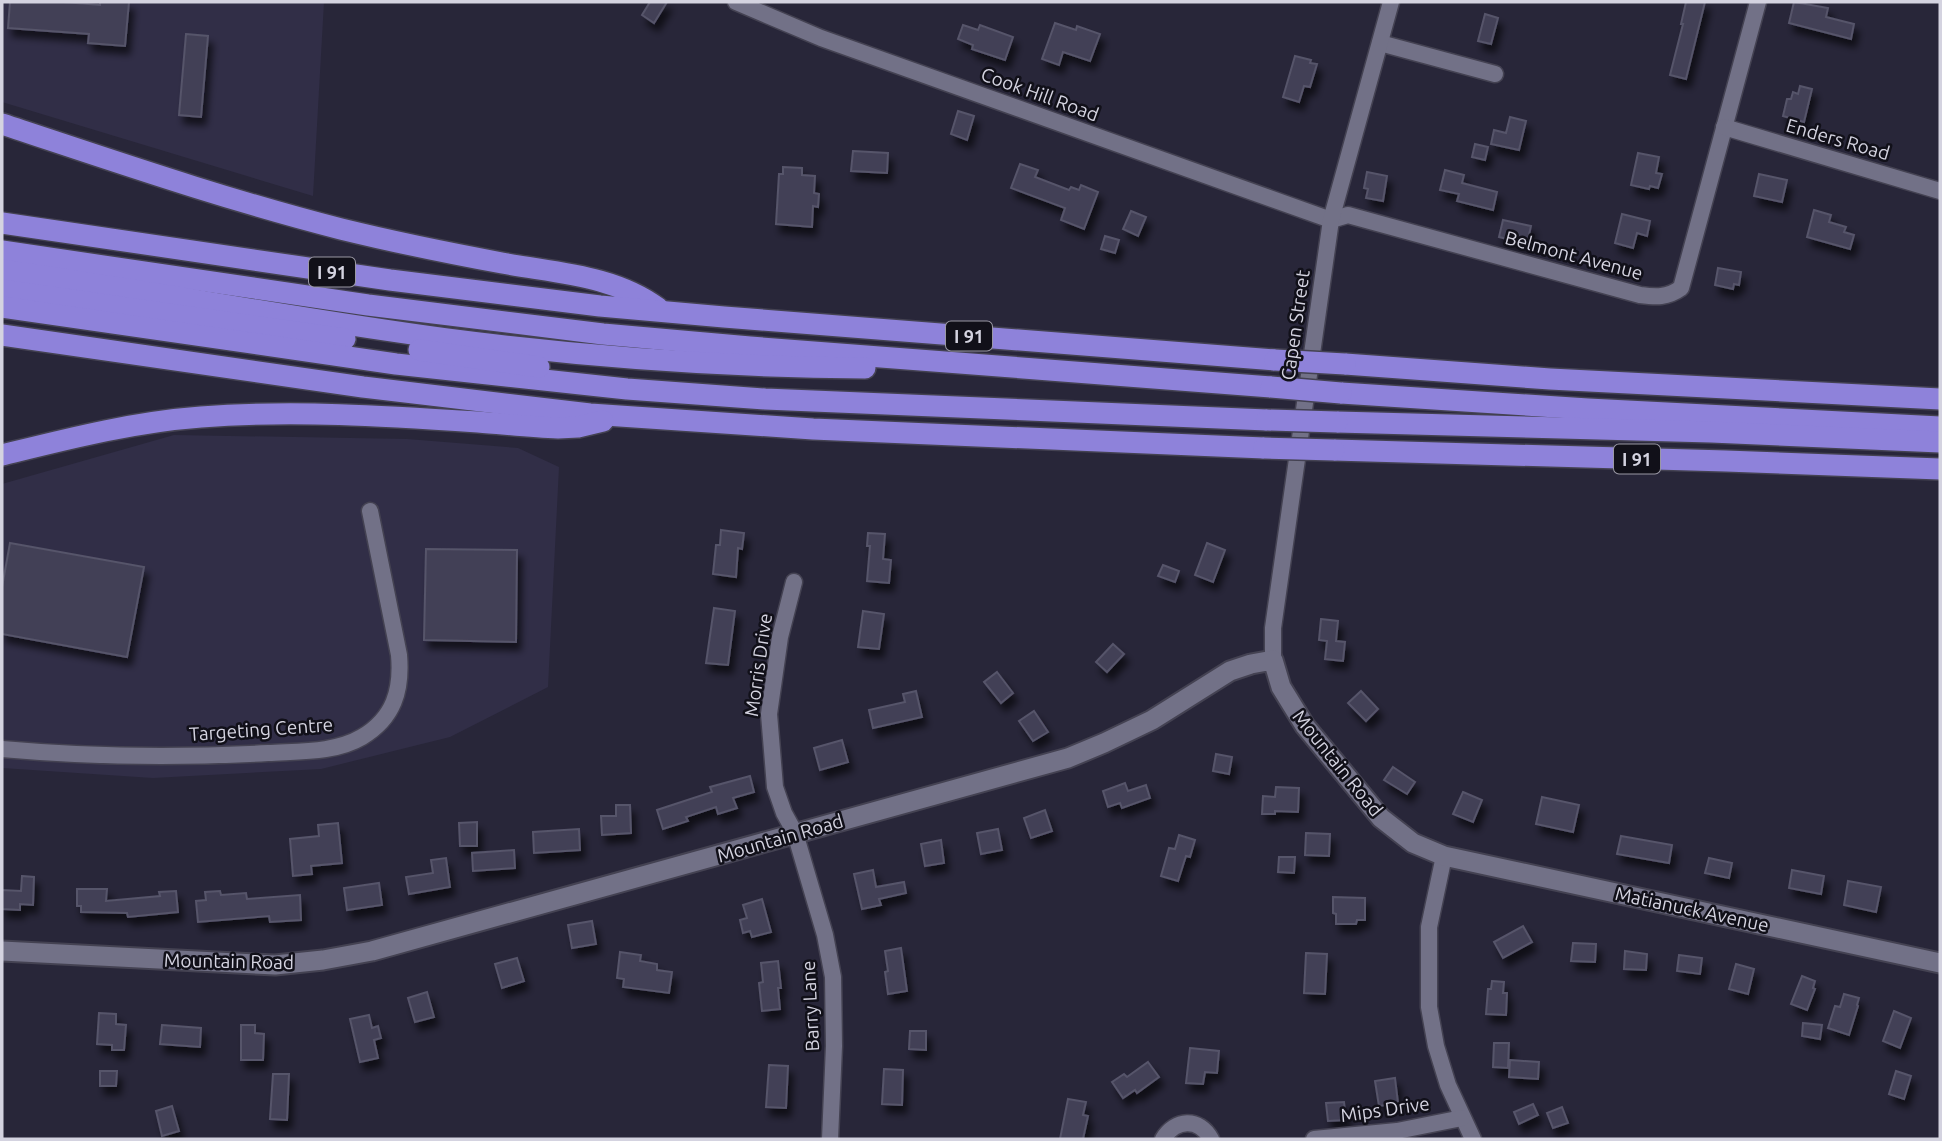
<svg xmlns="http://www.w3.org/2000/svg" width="1942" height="1141" font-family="Ubuntu,sans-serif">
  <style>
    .built { fill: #312e47 }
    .building { fill: #434156; stroke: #56546a; stroke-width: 2; filter: url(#shadow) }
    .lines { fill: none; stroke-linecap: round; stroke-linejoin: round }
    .minor-casing { stroke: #444252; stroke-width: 19 }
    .tertiary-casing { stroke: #444252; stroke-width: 23 }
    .motorway-casing { stroke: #444252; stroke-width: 24 }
    .minor { stroke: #727187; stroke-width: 16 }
    .tertiary { stroke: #727187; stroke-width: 19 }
    .motorway { stroke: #8e82da; stroke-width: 21 }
    .motorway-bridge-casing { stroke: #444252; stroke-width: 24; stroke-linecap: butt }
    .motorway-bridge { stroke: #8e82da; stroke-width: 21 }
    .labels { text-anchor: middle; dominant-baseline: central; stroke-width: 5; stroke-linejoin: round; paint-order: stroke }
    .shield { fill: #111019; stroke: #9a98a4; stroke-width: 2 }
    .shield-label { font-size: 18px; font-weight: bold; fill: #d4d3e0 }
    .street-label { font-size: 19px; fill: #d4d3e0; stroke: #111019 }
  </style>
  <defs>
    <filter id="shadow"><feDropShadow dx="4.5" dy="8" stdDeviation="3.5" flood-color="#0009"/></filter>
  </defs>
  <rect width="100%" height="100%" fill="#282639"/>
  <g class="built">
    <polygon points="2,2 324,2 313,196 2,102"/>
    <polygon points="174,435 407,439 518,448 559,467 548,687 450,737 321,769 153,778 2,768 2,484"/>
  </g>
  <g class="building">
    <polygon points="10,2 63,2 100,5 100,2 129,2 125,46 88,43 89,34 8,28"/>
    <polygon points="650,2 667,2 654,23 642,15"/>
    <polygon points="1686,2 1705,2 1686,79 1670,75 1683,24 1681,24"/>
    <polygon points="1794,2 1828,8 1826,17 1854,24 1851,39 1789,23"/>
    <polygon points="1485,14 1498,18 1491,44 1478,41"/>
    <polygon points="1055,23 1076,30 1077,26 1100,34 1090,61 1063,52 1059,65 1042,59"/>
    <polygon points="963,25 978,30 980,25 1013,37 1005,60 972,49 973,45 958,39"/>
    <polygon points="186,34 208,36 201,117 179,115"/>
    <polygon points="1295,56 1311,60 1310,63 1317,64 1310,87 1304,86 1299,102 1283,97"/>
    <polygon points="1800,86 1812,89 1804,122 1783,116 1787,99 1791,99 1793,92 1798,94"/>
    <polygon points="958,111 974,116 967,140 951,134"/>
    <polygon points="1510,117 1526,121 1519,150 1491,144 1494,130 1506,133"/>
    <polygon points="1475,144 1488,147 1485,160 1472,157"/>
    <polygon points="853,151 888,153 887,173 851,171"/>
    <polygon points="1638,153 1659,157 1656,173 1662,174 1658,188 1650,186 1649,189 1631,185"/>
    <polygon points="1020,164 1038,170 1035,177 1069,190 1071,187 1079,190 1081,185 1098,192 1084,229 1061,220 1065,208 1011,188"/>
    <polygon points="783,167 802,168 802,175 815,176 814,193 819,194 818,207 813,206 812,227 776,224 779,174 783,174"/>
    <polygon points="1445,170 1464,175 1462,183 1497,192 1493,210 1457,201 1459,194 1440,190"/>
    <polygon points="1367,172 1387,176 1383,201 1366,198 1368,189 1364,188"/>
    <polygon points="1759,174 1787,180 1782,202 1754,196"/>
    <polygon points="1814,210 1831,215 1829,222 1846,227 1844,232 1854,235 1850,249 1807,237"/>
    <polygon points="1131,211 1146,217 1138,236 1123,229"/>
    <polygon points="1622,214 1650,221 1647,236 1637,233 1633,248 1615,243"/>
    <polygon points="1503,220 1531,226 1527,244 1499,237"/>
    <polygon points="1105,236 1119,240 1115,253 1101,249"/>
    <polygon points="1718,268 1741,272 1739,285 1734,284 1733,289 1715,285"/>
    <polygon points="721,530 744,533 742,549 738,548 736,577 713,574 716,545 720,545"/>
    <polygon points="868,533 885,534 883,559 891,560 889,583 867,581 870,546 867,546"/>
    <polygon points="10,543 144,567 127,657 2,634 2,587"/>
    <polygon points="1207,543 1225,550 1213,582 1195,575"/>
    <polygon points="426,549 517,550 516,642 424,640"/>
    <polygon points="1163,565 1179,571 1175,582 1158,576"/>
    <polygon points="714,608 735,611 728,665 706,663"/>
    <polygon points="863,611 884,614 879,649 858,647"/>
    <polygon points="1321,619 1338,621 1336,641 1345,642 1343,661 1325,659 1327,641 1319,640"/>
    <polygon points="1113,644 1124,654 1107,672 1096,662"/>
    <polygon points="997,672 1013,693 1001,703 984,682"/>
    <polygon points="916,691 922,717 873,728 869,710 905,702 903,694"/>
    <polygon points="1361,691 1378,709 1366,721 1348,703"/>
    <polygon points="1034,711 1048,732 1033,741 1019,721"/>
    <polygon points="842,740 848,762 820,770 814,748"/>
    <polygon points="1216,754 1232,757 1229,774 1213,771"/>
    <polygon points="1393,767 1415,782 1407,794 1384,780"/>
    <polygon points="750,776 754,792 733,798 737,808 718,814 716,807 686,817 688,821 663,829 657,810 712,792 710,787"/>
    <polygon points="1125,783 1128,791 1146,785 1150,798 1122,808 1120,803 1108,807 1103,791"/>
    <polygon points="1276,787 1299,788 1298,812 1275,811 1275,814 1262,814 1263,796 1275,797"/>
    <polygon points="1463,792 1482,800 1473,822 1453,814"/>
    <polygon points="1542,797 1579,805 1573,832 1536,824"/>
    <polygon points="616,805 630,805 631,833 602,835 601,816 616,816"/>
    <polygon points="1045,810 1052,831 1031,838 1024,818"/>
    <polygon points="477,822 477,846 460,846 459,823"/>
    <polygon points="338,823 342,863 311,866 312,874 293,876 290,839 319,836 318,825"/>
    <polygon points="579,829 580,850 534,853 533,832"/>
    <polygon points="998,829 1002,850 981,854 977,833"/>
    <polygon points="1306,833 1330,834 1329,856 1305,855"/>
    <polygon points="1179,835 1195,840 1190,857 1186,856 1178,881 1161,876 1169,848 1175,849"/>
    <polygon points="1621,836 1672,845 1669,863 1617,854"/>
    <polygon points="941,840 944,863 925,866 921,844"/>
    <polygon points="514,850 515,868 473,871 472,853"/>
    <polygon points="1279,857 1295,857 1294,873 1278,872"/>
    <polygon points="446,858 450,887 409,894 406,877 433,873 431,860"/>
    <polygon points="1709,858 1732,863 1729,878 1705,873"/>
    <polygon points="873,870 876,887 904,882 906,893 879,899 881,905 862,909 854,874"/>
    <polygon points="1792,870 1824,876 1821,894 1789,888"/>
    <polygon points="22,876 34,877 33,905 20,904 20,910 2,909 2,890 21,891"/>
    <polygon points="1848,881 1881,887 1876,912 1844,905"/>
    <polygon points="379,883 382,905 347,910 344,888"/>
    <polygon points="77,889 107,889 106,901 160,896 159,892 176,891 178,912 128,917 127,913 81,912 81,906 77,906"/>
    <polygon points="220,891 221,895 246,893 247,899 300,895 301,920 270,922 269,916 198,922 196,901 206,900 205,892"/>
    <polygon points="1333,897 1365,898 1365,920 1357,920 1356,924 1336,924 1336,914 1333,913"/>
    <polygon points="762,899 771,932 752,937 750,931 743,933 740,920 747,918 743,905"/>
    <polygon points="592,921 596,944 572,948 568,925"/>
    <polygon points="1523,926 1532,942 1503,958 1494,942"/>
    <polygon points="1573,943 1596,944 1595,962 1571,961"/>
    <polygon points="901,948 907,991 888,994 885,972 888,971 885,951"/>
    <polygon points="1625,951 1647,954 1646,970 1624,969"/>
    <polygon points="620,952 641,955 640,961 657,964 657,970 672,972 669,993 623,987 624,979 617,978"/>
    <polygon points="1306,953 1327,954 1325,994 1304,993"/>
    <polygon points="1679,955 1702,958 1700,974 1677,971"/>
    <polygon points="517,958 524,981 502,988 495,964"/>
    <polygon points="778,961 781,988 778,988 780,1009 762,1011 759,983 763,982 761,963"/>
    <polygon points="1736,964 1754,969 1748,994 1729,989"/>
    <polygon points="1802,976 1815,981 1813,988 1815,989 1807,1010 1791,1004"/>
    <polygon points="1492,981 1504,982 1503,993 1507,993 1506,1015 1486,1014 1488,989 1491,989"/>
    <polygon points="427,992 434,1017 415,1022 408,998"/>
    <polygon points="1844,994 1859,998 1857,1005 1858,1006 1849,1035 1828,1028 1835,1006 1840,1007"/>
    <polygon points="1894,1011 1911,1018 1900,1048 1883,1041"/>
    <polygon points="99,1013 116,1014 116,1024 126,1025 124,1050 112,1050 112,1045 97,1044"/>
    <polygon points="369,1015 372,1028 378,1026 381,1038 374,1040 378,1058 360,1062 350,1019"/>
    <polygon points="1803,1023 1822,1025 1820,1039 1802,1036"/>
    <polygon points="162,1025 201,1028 200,1047 160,1044"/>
    <polygon points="241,1025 255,1025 255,1033 264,1034 263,1060 241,1060"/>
    <polygon points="910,1031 926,1031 926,1050 909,1049"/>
    <polygon points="1494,1043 1509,1043 1508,1068 1493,1067"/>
    <polygon points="1190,1048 1219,1051 1217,1073 1205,1072 1203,1084 1186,1083"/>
    <polygon points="1510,1060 1539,1062 1538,1079 1509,1077"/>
    <polygon points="1148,1062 1159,1077 1137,1093 1135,1090 1123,1098 1112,1082 1124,1074 1127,1077"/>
    <polygon points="769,1065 788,1066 786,1108 766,1107"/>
    <polygon points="884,1069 903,1070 902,1105 882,1104"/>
    <polygon points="100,1071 117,1071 116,1086 100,1086"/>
    <polygon points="1896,1071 1911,1076 1904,1099 1889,1094"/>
    <polygon points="273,1074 289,1074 287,1120 270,1119"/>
    <polygon points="1395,1078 1398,1103 1379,1106 1375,1081"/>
    <polygon points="1068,1099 1086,1102 1083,1115 1088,1116 1083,1139 1060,1139"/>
    <polygon points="1344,1102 1346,1120 1328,1121 1326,1103"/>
    <polygon points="1533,1104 1538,1115 1519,1124 1514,1112"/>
    <polygon points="172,1106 179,1131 162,1136 156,1111"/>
    <polygon points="1562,1107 1568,1123 1553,1128 1547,1113"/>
  </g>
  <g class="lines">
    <g class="minor-casing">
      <g id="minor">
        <path d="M736,2l85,36 510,182 17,-5 292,80c16,2 27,3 41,-7l77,-286"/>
        <polyline points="1380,43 1495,74"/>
        <polyline points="1724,127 1940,191"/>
        <polyline points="794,582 780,637 769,714 775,787 784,813 795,833 825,935 833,977 834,1046 830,1139"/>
        <polyline points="1273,660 1273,628 1331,220 1391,2"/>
        <path d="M2,749c89,8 177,9 266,4 31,-2 67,0 94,-16 32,-19 40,-47 37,-82l-29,-144"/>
        <polyline points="1444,856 1429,927 1429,1007 1436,1046 1448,1085 1473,1139"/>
        <path d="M1163,1139c12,-20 36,-22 48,0"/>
        <polyline points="1314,1139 1397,1131 1462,1118"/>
      </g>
    </g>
    <g class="tertiary-casing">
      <polyline id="tertiary" points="2,951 275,965 323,960 372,951 1068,758 1104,743 1152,720 1230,671 1251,664 1273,660 1281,687 1305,726 1381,818 1413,843 1444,856 1940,963"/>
    </g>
    <g class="motorway-casing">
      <g id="motorway">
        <path d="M2,124c112,37 225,76 339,105 53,13 107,24 161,34 53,10 112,12 156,45"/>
        <polyline points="2,223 390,280 600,306 724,317 1275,360"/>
        <polyline points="2,251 368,305 603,334 750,347 1271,387"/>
        <path d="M2,270c148,21 296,49 445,69 138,18 278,28 418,29"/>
        <polyline points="2,290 345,339"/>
        <polyline points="2,307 396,364 627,389 765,399 1267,420"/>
        <polyline points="2,335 363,387 590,414 813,429 1264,448"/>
        <polyline points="419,350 539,367"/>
        <polyline points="1345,364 1550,379 1940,399"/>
        <polyline points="1341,393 1588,409 1940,427"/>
        <polyline points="1337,422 1711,432 1940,442"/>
        <polyline points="1334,450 1726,461 1940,469"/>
        <path d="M2,455c65,-16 131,-33 199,-38 92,-7 185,-1 277,5 27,2 53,5 80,6l20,-1 25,-6"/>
      </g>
    </g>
    <use href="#minor" class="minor"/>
    <use href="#tertiary" class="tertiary"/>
    <use href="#motorway" class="motorway"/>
    <g class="motorway-bridge-casing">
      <g id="motorway-bridge">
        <polyline points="1275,360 1345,364"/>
        <polyline points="1271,387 1341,393"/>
        <polyline points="1267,420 1337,422"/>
        <polyline points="1264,448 1334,450"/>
      </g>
    </g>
    <use href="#motorway-bridge" class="motorway-bridge"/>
  </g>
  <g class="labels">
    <g class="shield">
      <rect x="309" y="257.5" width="46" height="29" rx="5"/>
      <rect x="946" y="321.5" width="46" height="29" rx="5"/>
      <rect x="1614" y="444.5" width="46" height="29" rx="5"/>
    </g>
    <g class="shield-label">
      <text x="332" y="272">I 91</text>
      <text x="969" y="336">I 91</text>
      <text x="1637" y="459">I 91</text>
    </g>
    <g class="street-label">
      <text transform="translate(1040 94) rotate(20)">Cook Hill Road</text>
      <text transform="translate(1838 139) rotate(16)">Enders Road</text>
      <text transform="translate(1574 255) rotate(15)">Belmont Avenue</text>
      <text transform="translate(1295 325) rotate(-82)">Capen Street</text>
      <text transform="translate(758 665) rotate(-82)">Morris Drive</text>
      <text transform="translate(261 729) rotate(-4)">Targeting Centre</text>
      <text transform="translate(1338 763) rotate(51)">Mountain Road</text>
      <text transform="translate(780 838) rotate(-16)">Mountain Road</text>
      <text transform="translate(1692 909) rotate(12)">Matianuck Avenue</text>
      <text transform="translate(229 961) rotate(1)">Mountain Road</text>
      <text transform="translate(810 1006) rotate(-93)">Barry Lane</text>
      <text transform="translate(1385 1109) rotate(-8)">Mips Drive</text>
    </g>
  </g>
  <rect width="1942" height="1141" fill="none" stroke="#d4d3e0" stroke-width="7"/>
</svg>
